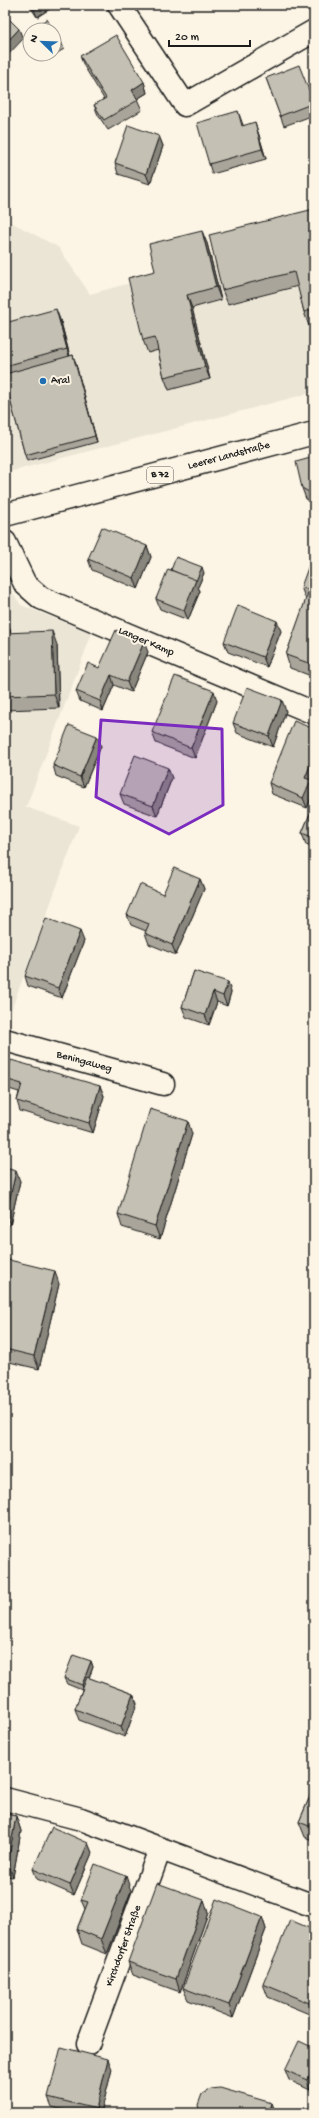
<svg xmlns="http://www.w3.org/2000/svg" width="319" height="2118" font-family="'Gochi Hand',sans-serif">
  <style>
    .built { fill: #ebe5d6 }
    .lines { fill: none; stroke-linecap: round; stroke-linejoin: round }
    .minor-casing { stroke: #1c1c1c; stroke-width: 25 }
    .major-casing { stroke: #1c1c1c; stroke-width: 25 }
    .minor { stroke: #fcf5e5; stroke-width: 22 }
    .major { stroke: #fcf5e5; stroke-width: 22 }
    .wall { fill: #a9a59a; stroke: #1c1c1c }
    .shaded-wall { fill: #89867d; stroke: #1c1c1c }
    .building { fill: #c4c0b3; stroke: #1c1c1c }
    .marked { fill: #7b2cbf; fill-opacity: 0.2; stroke: #7b2cbf; stroke-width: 3; stroke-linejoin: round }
    .poi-dot { fill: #1f6fb2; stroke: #fcf5e5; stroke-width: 1.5 }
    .labels { text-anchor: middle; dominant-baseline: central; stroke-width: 4; stroke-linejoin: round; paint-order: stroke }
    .shield { fill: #fcf5e5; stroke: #5f5d58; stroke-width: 1 }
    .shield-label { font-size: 10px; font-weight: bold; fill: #1c1c1c }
    .poi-label { font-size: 11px; fill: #1c1c1c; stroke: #fcf5e5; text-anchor: start }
    .street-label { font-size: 11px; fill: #1c1c1c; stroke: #fcf5e5 }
  </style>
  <rect width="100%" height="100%" fill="#fcf5e5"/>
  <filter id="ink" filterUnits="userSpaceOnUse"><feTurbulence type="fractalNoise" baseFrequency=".025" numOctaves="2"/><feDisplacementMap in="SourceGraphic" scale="8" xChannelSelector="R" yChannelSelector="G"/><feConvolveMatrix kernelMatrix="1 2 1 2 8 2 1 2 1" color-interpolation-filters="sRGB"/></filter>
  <g filter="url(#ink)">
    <g class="built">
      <polygon points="5,219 58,247 90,294 314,233 314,392 5,473"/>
      <polygon points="5,582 21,605 92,633 26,807 79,826 6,1024"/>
    </g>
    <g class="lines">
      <g class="minor-casing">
        <g id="minor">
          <polyline points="119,5 185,105 314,31"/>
          <polyline points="5,542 25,584 41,598 314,713"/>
          <polyline points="5,1040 163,1084"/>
          <polyline points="5,1799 81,1819 314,1906"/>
          <polyline points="88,2044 160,1849"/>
        </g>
      </g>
      <g class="major-casing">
        <polyline id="major" points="5,515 314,433"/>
      </g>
      <use href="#minor" class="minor"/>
      <use href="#major" class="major"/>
    </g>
    <g class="wall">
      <polygon points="29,5 56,5 37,17"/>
      <polygon points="54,31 62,44 64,49 54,55 53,54 54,54"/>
      <polygon points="80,56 144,82 147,93 137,99 142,110 108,130 98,115 94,105 104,99 84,66"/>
      <polygon points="266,78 314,103 314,115 284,126"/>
      <polygon points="238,111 243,125 258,132 266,159 212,174 209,164"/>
      <polygon points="159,136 163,146 150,184 118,174 115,163"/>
      <polygon points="314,209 314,325 309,326 304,312 298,286 228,304 222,290"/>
      <polygon points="207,243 221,300 192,308 210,379 169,390 164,377 158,350 148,353 143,340 155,271"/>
      <polygon points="61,322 70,356 73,355 75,361 97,442 27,461 25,455 5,380 5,323"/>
      <polygon points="314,457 314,503 306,499 302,488"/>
      <polygon points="147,546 151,557 138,589 92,570 88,559"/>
      <polygon points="314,567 314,677 290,668 286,655 306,600 301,587"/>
      <polygon points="171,570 204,573 198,587 200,591 188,620 160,609 156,599"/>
      <polygon points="5,616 10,629 10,633 57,645 59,708 5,710"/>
      <polygon points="281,631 267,667 228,652 224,642"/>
      <polygon points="148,652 131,692 114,685 103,711 80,701 76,691 99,668"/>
      <polygon points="217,701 195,758 156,743 152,732"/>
      <polygon points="286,711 273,747 237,733 233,723"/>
      <polygon points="314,729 314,775 311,782 314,789 314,792 307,808 272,794 269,783"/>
      <polygon points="101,746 84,787 56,776 53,765"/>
      <polygon points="172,778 157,816 124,804 120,794"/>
      <polygon points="314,804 314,848 306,845 302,833"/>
      <polygon points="200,879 204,889 176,955 149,944 145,933 146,931 131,925 127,915 163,894"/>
      <polygon points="84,941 62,998 28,986 25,976"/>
      <polygon points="194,971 231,992 227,1006 217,1002 209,1025 186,1017 182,1007"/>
      <polygon points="5,1078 100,1086 104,1096 93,1133 20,1111 17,1101 19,1092 9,1089"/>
      <polygon points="192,1134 160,1239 122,1227 118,1214"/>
      <polygon points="5,1168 20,1181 10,1225 5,1224"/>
      <polygon points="5,1259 59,1284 39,1369 5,1361"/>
      <polygon points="91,1661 93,1667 89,1678 133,1694 137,1704 125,1737 79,1720 75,1709 82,1690 67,1684 64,1678"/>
      <polygon points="314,1787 314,1841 305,1837 299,1822"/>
      <polygon points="5,1814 16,1816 21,1831 13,1877 5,1876"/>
      <polygon points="88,1843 92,1853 74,1895 37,1879 33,1869"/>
      <polygon points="131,1891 107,1954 82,1944 77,1929 85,1909 81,1900"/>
      <polygon points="204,1900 208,1913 180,1992 133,1975 128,1962"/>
      <polygon points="262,1917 266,1929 233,2018 188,2000 183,1988"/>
      <polygon points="314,1930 314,2016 268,1997 263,1984"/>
      <polygon points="314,2048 314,2087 312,2086 310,2090 289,2080 285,2070"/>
      <polygon points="112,2069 101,2113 76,2113 52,2107 48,2097"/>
    </g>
    <g class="shaded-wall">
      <polygon points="37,5 56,5 37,17 33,7"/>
      <polygon points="19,29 23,39 5,58 5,44"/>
      <polygon points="144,82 147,93 135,100 132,90"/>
      <polygon points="5,83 8,91 5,97"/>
      <polygon points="255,122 258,132 266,159 262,149"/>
      <polygon points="159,136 163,146 150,184 146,174"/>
      <polygon points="202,231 207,243 221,300 216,287"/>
      <polygon points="187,295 192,308 210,379 205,367"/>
      <polygon points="56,309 61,322 71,362 67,349"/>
      <polygon points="73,355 75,361 97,442 95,436"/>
      <polygon points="147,546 151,557 138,589 134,578"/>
      <polygon points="202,567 204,573 198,587 200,591 188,620 184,610 196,580"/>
      <polygon points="5,616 10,629 11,647 5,633"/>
      <polygon points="277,621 281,631 267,667 263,657"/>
      <polygon points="52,631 57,645 59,708 54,694"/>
      <polygon points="144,642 148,652 131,692 127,682"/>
      <polygon points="111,675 114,685 103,711 100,701"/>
      <polygon points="214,691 217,701 195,758 191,748"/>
      <polygon points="282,700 286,711 273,747 269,736"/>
      <polygon points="97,736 101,746 84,787 80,777"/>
      <polygon points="313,758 314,775 311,782 314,789 314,792 307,808 303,798 305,778"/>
      <polygon points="168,768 172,778 157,816 153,806"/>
      <polygon points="200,879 204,889 176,955 172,945"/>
      <polygon points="80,931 84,941 62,998 58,988"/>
      <polygon points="228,982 231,992 227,1006 223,996"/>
      <polygon points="213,992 217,1002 209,1025 205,1015"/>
      <polygon points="100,1086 104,1096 93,1133 89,1123"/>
      <polygon points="188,1121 192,1134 160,1239 155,1226"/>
      <polygon points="16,1171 20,1181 10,1225 6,1215"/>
      <polygon points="55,1271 59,1284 39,1369 34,1356"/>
      <polygon points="6,1506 10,1519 5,1542 5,1508"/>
      <polygon points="91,1661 93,1667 84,1691 82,1685"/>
      <polygon points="133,1694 137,1704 125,1737 121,1727"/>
      <polygon points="16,1816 21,1831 13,1877 8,1862"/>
      <polygon points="88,1843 92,1853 74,1895 70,1885"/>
      <polygon points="126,1876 131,1891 107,1954 101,1939"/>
      <polygon points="204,1900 208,1913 180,1992 176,1979"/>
      <polygon points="262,1917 266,1929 233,2018 229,2005"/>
      <polygon points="5,1944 6,1947 5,1955"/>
      <polygon points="108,2059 112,2069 101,2113 97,2113 96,2109"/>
      <polygon points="308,2076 312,2086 310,2090 307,2080"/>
      <polygon points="272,2103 276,2113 269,2113"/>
    </g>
    <g class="building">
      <polygon points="5,15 19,29 5,44"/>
      <polygon points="47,19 53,30 41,30 38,25"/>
      <polygon points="54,31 62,44 54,48"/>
      <polygon points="116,35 144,82 132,90 138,100 104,120 94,105 106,98 80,56"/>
      <polygon points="299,65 314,103 280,116 266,78"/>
      <polygon points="238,111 242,126 255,122 262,149 209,164 197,123"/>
      <polygon points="128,125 159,136 146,174 115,163"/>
      <polygon points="314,209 314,309 304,312 294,272 222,290 209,235"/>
      <polygon points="202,231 216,287 187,295 205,367 164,377 155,337 143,340 128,278 155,271 149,244"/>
      <polygon points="56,309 67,349 5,366 5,323"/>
      <polygon points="73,355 95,436 25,455 5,381 5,374"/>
      <polygon points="314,457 314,495 302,488 296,462"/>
      <polygon points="102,527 147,546 134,578 88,559"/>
      <polygon points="176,557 202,567 196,581 171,570"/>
      <polygon points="309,565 314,567 314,665 286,655 309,590 301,587"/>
      <polygon points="168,569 196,580 184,610 156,599"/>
      <polygon points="238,605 277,621 263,657 224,642"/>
      <polygon points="5,622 5,633 52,631 54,694 5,696"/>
      <polygon points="116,630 144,642 127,682 111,675 100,701 76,691 88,663 99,668"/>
      <polygon points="175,676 214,691 191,748 152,732"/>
      <polygon points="247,687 282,700 269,736 233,723"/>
      <polygon points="294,721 314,729 314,758 313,758 305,778 311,780 303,798 269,783"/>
      <polygon points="69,725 97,736 80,777 53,765"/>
      <polygon points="135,755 168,768 153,806 120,794"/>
      <polygon points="314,804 314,838 302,833"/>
      <polygon points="174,868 200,879 172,945 145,933 149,924 127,915 140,884 163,894"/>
      <polygon points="46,918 80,931 58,988 25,976"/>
      <polygon points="194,971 228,982 223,996 213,992 205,1015 182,1007"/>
      <polygon points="11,1060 100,1086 89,1123 17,1101 22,1084 5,1079"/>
      <polygon points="150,1109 188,1121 155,1226 118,1214"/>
      <polygon points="5,1168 16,1171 6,1215 5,1215"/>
      <polygon points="5,1259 55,1271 34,1356 5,1349"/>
      <polygon points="73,1655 91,1661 82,1685 64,1678"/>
      <polygon points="87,1677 133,1694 121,1727 75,1709"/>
      <polygon points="314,1787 314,1828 299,1822"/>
      <polygon points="5,1814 16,1816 8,1862 5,1862"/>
      <polygon points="52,1827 88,1843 70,1885 33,1869"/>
      <polygon points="95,1864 126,1876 101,1939 77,1929 88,1902 81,1900"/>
      <polygon points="157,1883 204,1900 176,1979 128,1962"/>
      <polygon points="216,1899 262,1917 229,2005 183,1988"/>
      <polygon points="290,1920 314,1930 314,2005 263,1984"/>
      <polygon points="299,2041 314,2048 314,2079 308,2076 307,2080 285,2070"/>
      <polygon points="61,2047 108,2059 96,2109 48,2097"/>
      <polygon points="220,2088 272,2103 269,2113 200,2113 198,2105 202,2094 211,2089"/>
    </g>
  </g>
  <path class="marked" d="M101,720l121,9 1,76 -54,29 -73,-37z"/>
  <circle class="poi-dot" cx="43" cy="381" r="4"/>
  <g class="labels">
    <rect class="shield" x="147" y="467" width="26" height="16" rx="3"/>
    <g class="shield-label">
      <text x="160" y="475">B 72</text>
    </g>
    <g class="poi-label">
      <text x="51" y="381">Aral</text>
    </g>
    <g class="street-label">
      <text transform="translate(229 456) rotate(-15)">Leerer Landstraße</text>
      <text transform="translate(146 642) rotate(23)">Langer Kamp</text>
      <text transform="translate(84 1062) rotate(15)">Beningaweg</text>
      <text transform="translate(124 1946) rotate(-70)">Kirchdorfer Straße</text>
    </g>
  </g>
  <rect width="319" height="2118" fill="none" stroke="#fcf5e5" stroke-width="20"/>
  <rect x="10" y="10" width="299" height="2098" fill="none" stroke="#1c1c1c" stroke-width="1.5" filter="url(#ink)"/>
  <g transform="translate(42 42) rotate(293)"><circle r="19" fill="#fcf5e5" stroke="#a29e95"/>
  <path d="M0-3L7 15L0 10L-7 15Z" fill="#1f6fb2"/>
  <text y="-6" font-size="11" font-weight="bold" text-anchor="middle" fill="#1c1c1c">N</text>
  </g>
  <path d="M169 40v6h81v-6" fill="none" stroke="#1c1c1c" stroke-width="2"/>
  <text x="175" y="40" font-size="12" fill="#1c1c1c" stroke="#fcf5e5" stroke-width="3" paint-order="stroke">20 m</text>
</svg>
